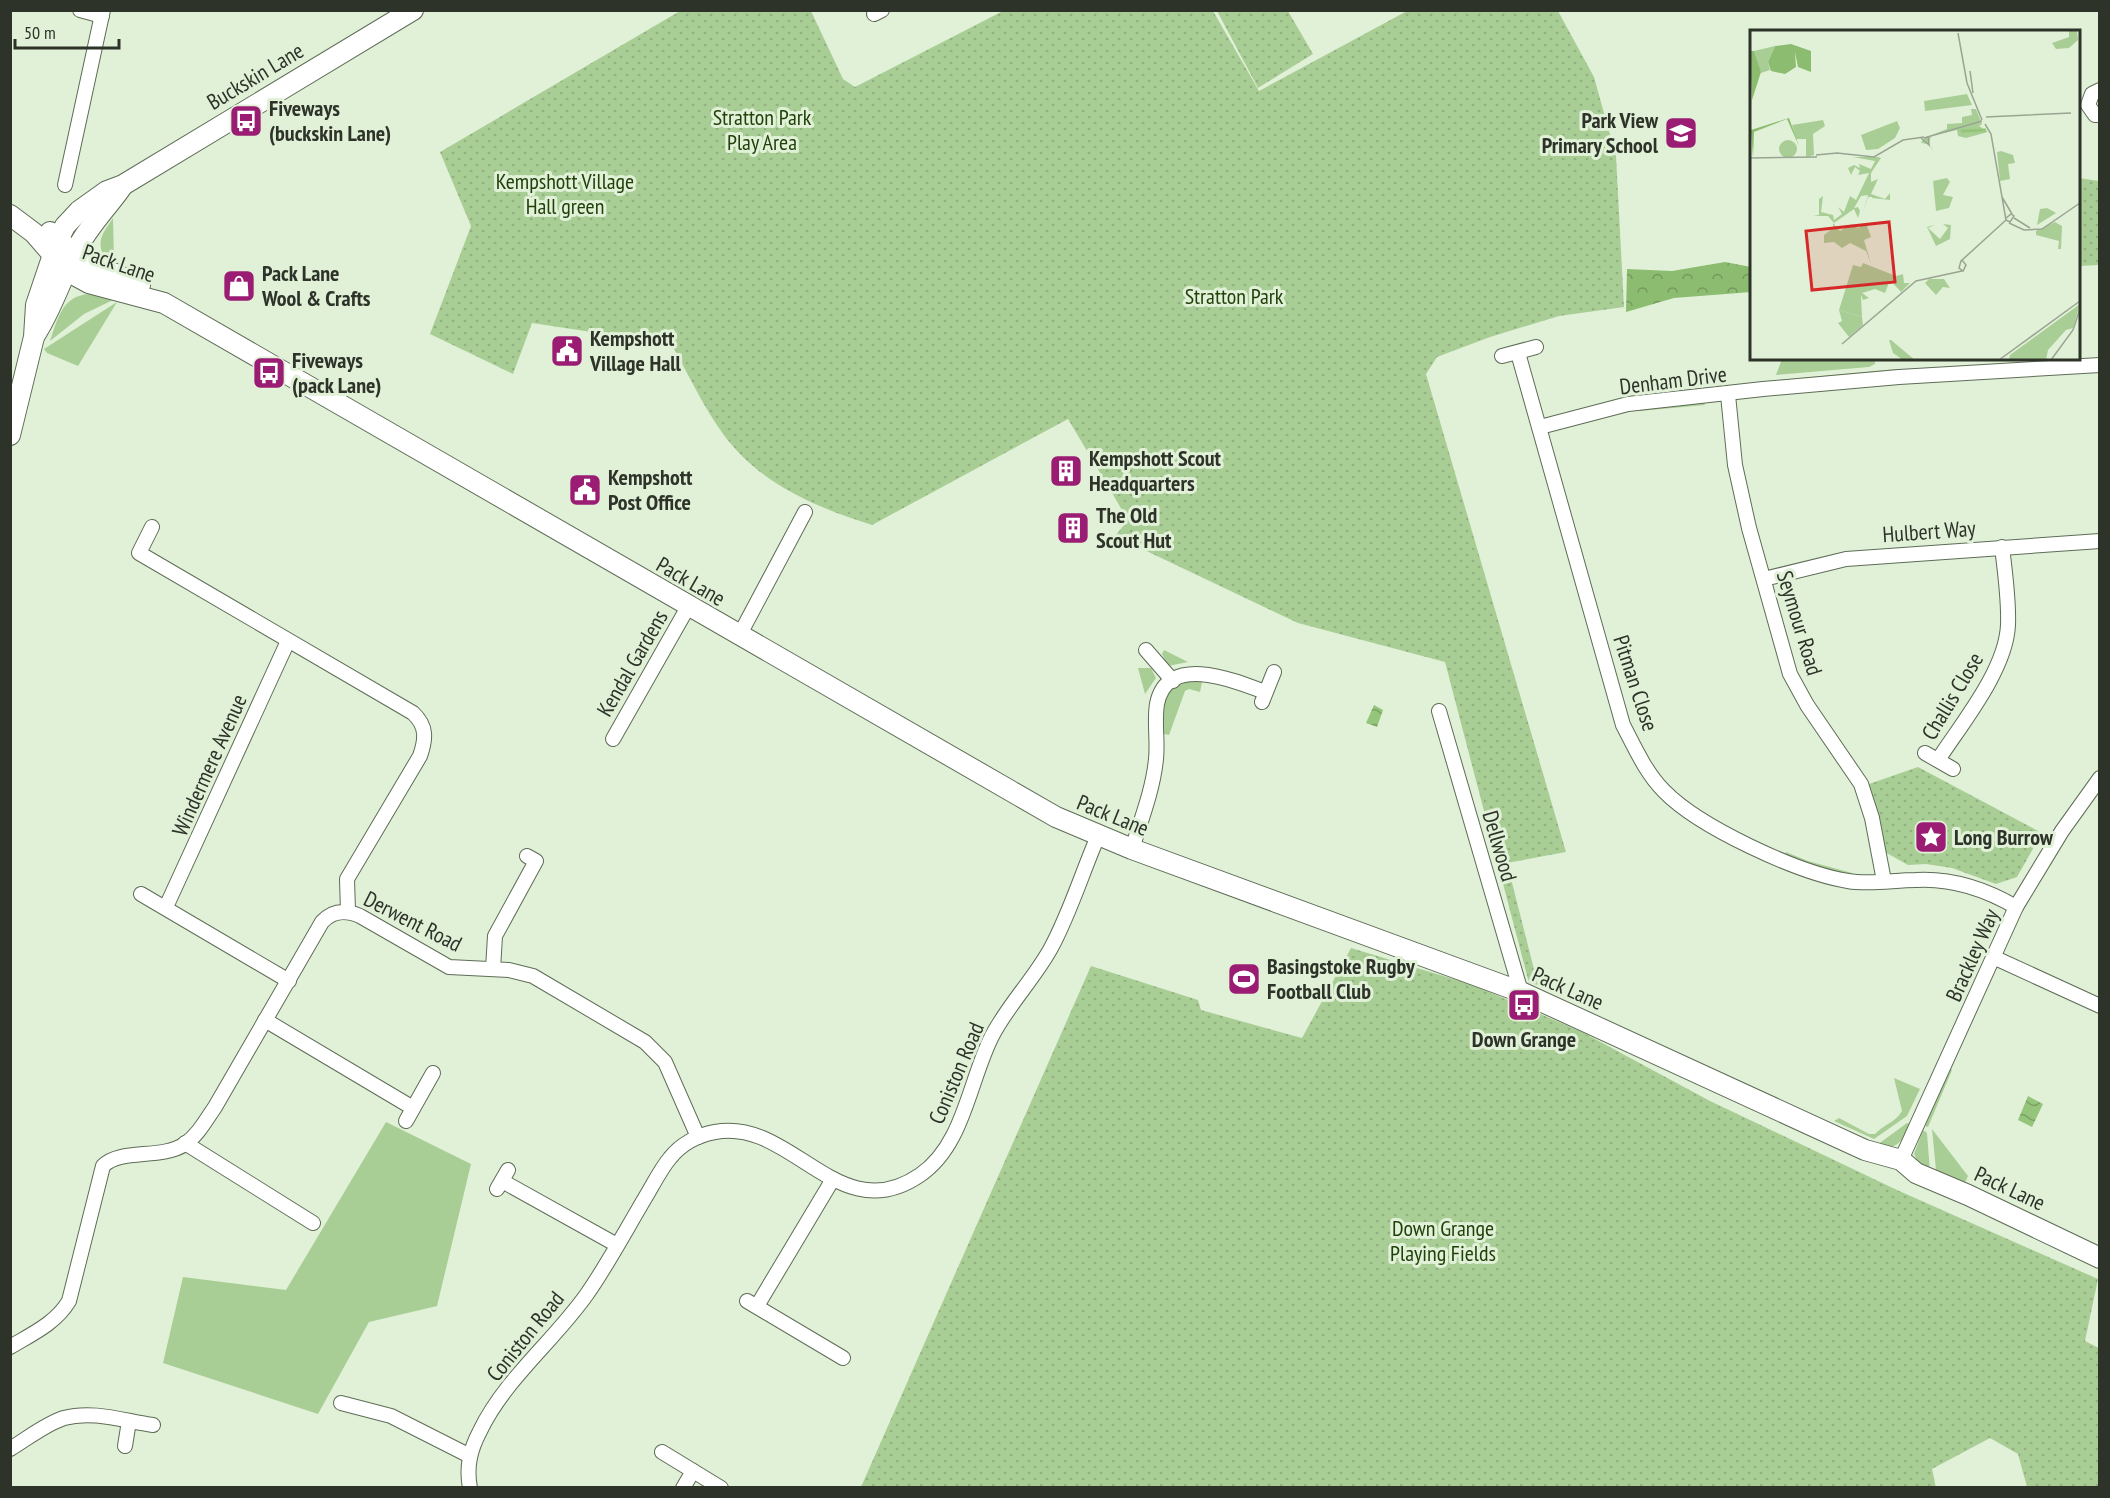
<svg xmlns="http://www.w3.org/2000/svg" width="2110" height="1498" font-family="'PT Sans Narrow',sans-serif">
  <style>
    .grass { fill: #a9ce95 }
    .forest { fill: url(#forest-crowns) }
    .park { fill: url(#park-dots) }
    .water { fill: url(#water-waves) }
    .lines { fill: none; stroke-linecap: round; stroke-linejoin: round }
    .street-casing { stroke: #5e6c56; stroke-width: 16 }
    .secondary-casing { stroke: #5e6c56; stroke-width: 22 }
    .street { stroke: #fff; stroke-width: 14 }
    .secondary { stroke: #fff; stroke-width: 20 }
    .labels { text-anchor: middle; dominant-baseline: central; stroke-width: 6; stroke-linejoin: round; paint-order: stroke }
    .street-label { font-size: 22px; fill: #2d3329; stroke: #e1f1d8 }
    .poi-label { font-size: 22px; font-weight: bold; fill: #2d3329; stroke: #e1f1d8; text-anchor: start }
    .park-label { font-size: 22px; fill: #21400a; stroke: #e1f1d8 }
    .inset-river { fill: none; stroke: #95c57a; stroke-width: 3 }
    .inset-road { fill: none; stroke: #99a592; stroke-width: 1.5 }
    .view { fill: #d62828; fill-opacity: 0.15; stroke: #d62828; stroke-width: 3 }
    .inset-edge { fill: none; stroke: #2d3329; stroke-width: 3 }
  </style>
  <defs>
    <pattern id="forest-crowns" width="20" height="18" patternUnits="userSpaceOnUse" patternTransform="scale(1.5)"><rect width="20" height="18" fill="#8cbc70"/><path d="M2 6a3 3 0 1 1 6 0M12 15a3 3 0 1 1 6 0" fill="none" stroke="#73995c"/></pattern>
    <pattern id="park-dots" width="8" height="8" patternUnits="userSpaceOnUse" patternTransform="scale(1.5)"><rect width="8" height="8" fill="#a9ce95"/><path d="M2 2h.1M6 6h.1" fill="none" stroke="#92b180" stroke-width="1.8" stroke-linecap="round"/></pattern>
    <pattern id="water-waves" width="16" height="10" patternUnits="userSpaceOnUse" patternTransform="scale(1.5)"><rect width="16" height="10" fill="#95c57a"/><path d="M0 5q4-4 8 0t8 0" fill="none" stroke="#7aa164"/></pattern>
  </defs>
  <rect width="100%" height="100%" fill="#e1f1d8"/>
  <g class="grass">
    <path d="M113,218l1,42 -12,-8c-5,-14 4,-23 11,-34z"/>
    <path d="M89,294l24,6 -29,14 -34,27c8,-23 12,-45 39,-47z"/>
    <polygon points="117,302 78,366 47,353 44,349"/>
    <polygon points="1782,359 1875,358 1875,364 1869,367 1776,375"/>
    <polygon points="1897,369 1896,371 1768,381"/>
    <polygon points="1704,402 1705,405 1640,411 1639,408"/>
    <polygon points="1164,650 1188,662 1168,666 1162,654"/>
    <polygon points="1138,668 1151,668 1156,678 1145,694"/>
    <polygon points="1203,677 1200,692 1189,689 1185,691 1169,735 1159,733 1159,703 1171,685"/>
    <polygon points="1786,852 1808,861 1852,873 1851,876 1807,865 1785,854"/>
    <polygon points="1950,1068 1952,1070 1928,1127 1925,1126"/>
    <path d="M1894,1078l26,11 -13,27 -33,23 -40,-18 5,-3 30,16h6c9,-10 20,-11 27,-23z"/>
    <polygon points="386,1122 471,1164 437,1306 369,1322 318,1414 163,1363 183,1277 286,1290"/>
    <path d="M1907,1123l4,1c-6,14 -12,23 -28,25l-14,-7 8,3z"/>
    <polygon points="1932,1129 1968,1176 1965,1183 1936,1170"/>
    <polygon points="1923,1130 1927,1133 1930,1172 1921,1168 1914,1154"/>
  </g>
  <polygon class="forest" points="1725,262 1751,267 1751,292 1674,298 1626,312 1627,269 1672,271"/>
  <g class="park">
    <path d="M680,11h131l32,68 12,8 148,-76h210l46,80 148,-80h151l36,66 22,79 8,151 -65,9 -69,21 -53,20 -11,17 140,478 -59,11 31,122 -9,-2 -84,-321 -147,-39 -183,-87 13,-16 -60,-101 -196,106c-47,-15 -93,-33 -129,-68 -30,-29 -51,-76 -71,-112l-8,-5 -9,5 -11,-5 -112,-17 -19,51 -83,-40 41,-108 -31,-74z"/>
    <polygon points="1217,11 1288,11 1313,54 1258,88"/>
    <polygon points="2079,178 2099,181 2099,265 2079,266"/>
    <polygon points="1918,767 2042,833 2017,877 1996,884 1952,868 1926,864 1908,865 1885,852 1881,823 1869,784"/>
    <polygon points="1351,948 1473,985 1582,1032 1710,1101 1897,1190 2098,1279 2085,1341 2099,1348 2099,1487 2027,1487 2018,1454 1990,1438 1932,1469 1936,1488 861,1487 1091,966 1198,1000 1201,1010 1302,1038"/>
  </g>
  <g class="water">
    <polygon points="1374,705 1383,710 1377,727 1366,723"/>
    <polygon points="2028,1096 2043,1104 2032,1127 2018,1120"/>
  </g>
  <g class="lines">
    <g class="street-casing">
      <g id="street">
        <polyline points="80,10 102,16"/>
        <polyline points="874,14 882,10"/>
        <polyline points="2100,90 2092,94 2088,105 2095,115 2100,115"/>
        <polyline points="65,185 103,10"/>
        <path d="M1518,353l105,372c12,23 23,48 41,66 35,36 134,82 184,90 22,4 46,-1 68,-1 36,-2 69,9 100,27"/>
        <polyline points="1502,356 1536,347"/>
        <polyline points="1728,395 1735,465 1749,528 1790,674 1807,705 1861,784 1872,818 1884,881"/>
        <polyline points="1540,427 1628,404 1763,389 1899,377 2100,365"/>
        <path d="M152,527l-13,26 274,160c14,13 13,26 7,43l-73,123 1,32"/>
        <polyline points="1764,579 1846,559 2100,541"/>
        <polyline points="739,636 805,512"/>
        <polyline points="1146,650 1173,681"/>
        <polyline points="1262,702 1274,672"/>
        <polyline points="1439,711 1521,992"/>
        <polyline points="613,739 688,607"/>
        <polyline points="1925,753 1953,769"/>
        <path d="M1938,760c24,-37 68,-90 70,-135 1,-26 -3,-52 -6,-78"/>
        <path d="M1132,849c9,-29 21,-59 24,-90 2,-18 -2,-37 1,-55 10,-52 79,-23 108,-12"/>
        <polyline points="141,894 289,981"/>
        <polyline points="166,907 288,641"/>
        <polyline points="1993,957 2100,1006"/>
        <polyline points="493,969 495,936 536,861 527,856"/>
        <polyline points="265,1020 413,1108"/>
        <polyline points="406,1121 433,1073"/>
        <polyline points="185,1143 313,1223"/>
        <polyline points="1901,1160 2016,907 2062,831 2100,778"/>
        <polyline points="502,1181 617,1245"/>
        <polyline points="497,1189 508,1170"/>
        <polyline points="747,1301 843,1358"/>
        <polyline points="757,1306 833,1179"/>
        <path d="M10,1347c22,-13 46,-24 59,-46l34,-135c18,-18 58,-6 82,-22 13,-9 21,-24 30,-37l107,-185c11,-12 24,-12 38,-6l89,51 60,3 24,6 112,66 20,20 33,75"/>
        <polyline points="341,1403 391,1416 470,1456"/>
        <polyline points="125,1446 129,1421"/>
        <path d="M10,1449c17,-10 35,-25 54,-31 29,-8 60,3 89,7"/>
        <polyline points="662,1452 721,1488"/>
        <path d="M470,1488c-4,-21 0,-38 10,-57 25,-52 74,-90 107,-137 21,-30 39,-64 58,-96 8,-13 15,-28 25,-40 11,-14 28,-23 45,-26 76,-15 124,99 205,43 44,-30 49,-94 72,-139 16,-31 42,-57 59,-88 19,-35 31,-75 47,-112"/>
        <polyline points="683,1488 693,1471"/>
      </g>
    </g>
    <g class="secondary-casing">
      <g id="secondary">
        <polyline points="10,215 34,233 67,271 89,283 164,303 1056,817 1132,849 1521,992 1865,1150 1901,1160 1916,1173 1968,1195 2100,1258"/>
        <path d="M50,232c24,26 58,39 90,53"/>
        <path d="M35,335c17,-26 26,-56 40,-83 12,-24 31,-43 46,-64"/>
        <polyline points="10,435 34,337 36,305 58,240 65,226 79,211 107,191 123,185 413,10"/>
      </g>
    </g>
    <use href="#street" class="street"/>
    <use href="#secondary" class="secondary"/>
  </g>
  <defs>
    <g id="bus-square" transform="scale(1.725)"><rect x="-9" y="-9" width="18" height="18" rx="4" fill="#9b1d73" stroke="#e1f1d8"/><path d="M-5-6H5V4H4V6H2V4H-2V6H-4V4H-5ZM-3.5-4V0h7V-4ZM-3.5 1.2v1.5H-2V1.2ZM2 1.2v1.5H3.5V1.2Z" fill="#fff"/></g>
    <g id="school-square" transform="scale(1.725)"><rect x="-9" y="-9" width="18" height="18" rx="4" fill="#9b1d73" stroke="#e1f1d8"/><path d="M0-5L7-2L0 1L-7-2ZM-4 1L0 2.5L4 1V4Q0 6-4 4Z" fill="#fff"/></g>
    <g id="shop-square" transform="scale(1.725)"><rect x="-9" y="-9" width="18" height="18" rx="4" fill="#9b1d73" stroke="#e1f1d8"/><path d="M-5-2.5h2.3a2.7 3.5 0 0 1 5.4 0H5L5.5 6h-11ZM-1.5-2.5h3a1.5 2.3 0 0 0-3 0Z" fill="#fff"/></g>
    <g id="civic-square" transform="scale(1.725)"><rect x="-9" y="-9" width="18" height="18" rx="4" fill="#9b1d73" stroke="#e1f1d8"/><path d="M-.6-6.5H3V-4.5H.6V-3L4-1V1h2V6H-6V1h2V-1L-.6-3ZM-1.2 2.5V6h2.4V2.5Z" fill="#fff"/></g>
    <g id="building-square" transform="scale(1.725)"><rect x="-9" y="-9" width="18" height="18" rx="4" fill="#9b1d73" stroke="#e1f1d8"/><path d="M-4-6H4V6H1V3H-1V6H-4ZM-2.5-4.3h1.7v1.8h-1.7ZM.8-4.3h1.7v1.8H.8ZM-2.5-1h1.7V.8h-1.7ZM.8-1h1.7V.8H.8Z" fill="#fff"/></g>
    <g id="sight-square" transform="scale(1.725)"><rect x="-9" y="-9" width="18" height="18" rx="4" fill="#9b1d73" stroke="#e1f1d8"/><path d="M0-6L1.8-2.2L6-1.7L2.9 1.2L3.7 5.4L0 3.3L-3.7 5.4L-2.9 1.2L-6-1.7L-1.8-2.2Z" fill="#fff"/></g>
    <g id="stadium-square" transform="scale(1.725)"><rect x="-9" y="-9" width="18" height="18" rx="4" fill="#9b1d73" stroke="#e1f1d8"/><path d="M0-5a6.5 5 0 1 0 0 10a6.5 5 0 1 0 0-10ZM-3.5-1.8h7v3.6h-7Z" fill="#fff"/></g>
  </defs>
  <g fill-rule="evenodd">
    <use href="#bus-square" x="246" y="121"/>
    <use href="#school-square" x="1681" y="133"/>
    <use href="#shop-square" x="239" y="286"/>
    <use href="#civic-square" x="567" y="351"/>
    <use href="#bus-square" x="269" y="373"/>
    <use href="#building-square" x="1066" y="471"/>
    <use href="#civic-square" x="585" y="490"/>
    <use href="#building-square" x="1073" y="528"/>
    <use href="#sight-square" x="1931" y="837"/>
    <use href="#stadium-square" x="1244" y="979"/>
    <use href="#bus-square" x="1524" y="1005"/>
  </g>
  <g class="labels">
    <g class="street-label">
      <text transform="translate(255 76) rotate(-31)">Buckskin Lane</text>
      <text transform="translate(119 263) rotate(19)">Pack Lane</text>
      <text transform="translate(1673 380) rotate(-7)">Denham Drive</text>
      <text transform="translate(1929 531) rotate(-4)">Hulbert Way</text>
      <text transform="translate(691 581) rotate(30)">Pack Lane</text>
      <text transform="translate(1800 623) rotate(73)">Seymour Road</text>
      <text transform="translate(632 663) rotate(-60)">Kendal Gardens</text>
      <text transform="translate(1636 683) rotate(72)">Pitman Close</text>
      <text transform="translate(1952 696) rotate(-59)">Challis Close</text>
      <text transform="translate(209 765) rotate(-66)">Windermere Avenue</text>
      <text transform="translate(1113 815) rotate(22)">Pack Lane</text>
      <text transform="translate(1500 846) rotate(74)">Dellwood</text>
      <text transform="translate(413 921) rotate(27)">Derwent Road</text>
      <text transform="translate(1972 955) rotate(-66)">Brackley Way</text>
      <text transform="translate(1568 988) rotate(24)">Pack Lane</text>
      <text transform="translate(956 1073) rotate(-67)">Coniston Road</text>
      <text transform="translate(2010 1188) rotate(25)">Pack Lane</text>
      <text transform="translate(525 1336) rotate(-51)">Coniston Road</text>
    </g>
    <g class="poi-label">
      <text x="269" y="108">Fiveways<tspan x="269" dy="25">(buckskin Lane)</tspan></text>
      <text x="1658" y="120" text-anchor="end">Park View<tspan x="1658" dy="25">Primary School</tspan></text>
      <text x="262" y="273">Pack Lane<tspan x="262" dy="25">Wool &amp; Crafts</tspan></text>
      <text x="590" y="338">Kempshott<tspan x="590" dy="25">Village Hall</tspan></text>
      <text x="292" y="360">Fiveways<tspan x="292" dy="25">(pack Lane)</tspan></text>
      <text x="1089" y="458">Kempshott Scout<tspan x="1089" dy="25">Headquarters</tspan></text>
      <text x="608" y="477">Kempshott<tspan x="608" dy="25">Post Office</tspan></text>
      <text x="1096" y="515">The Old<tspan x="1096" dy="25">Scout Hut</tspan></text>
      <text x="1954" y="837">Long Burrow</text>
      <text x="1267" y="966">Basingstoke Rugby<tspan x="1267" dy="25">Football Club</tspan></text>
      <text x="1524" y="1039" text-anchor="middle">Down Grange</text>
    </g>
    <g class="park-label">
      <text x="762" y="117">Stratton Park<tspan x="762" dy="25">Play Area</tspan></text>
      <text x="565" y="181">Kempshott Village<tspan x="565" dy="25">Hall green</tspan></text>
      <text x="1234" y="296">Stratton Park</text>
      <text x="1443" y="1228">Down Grange<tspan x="1443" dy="25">Playing Fields</tspan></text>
    </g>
  </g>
  <g transform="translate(1750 30)">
    <rect width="330" height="330" fill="#e1f1d8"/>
    <path d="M25,16l-7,16 2,8 -9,3 -7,-22zM221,79h5l6,15 -3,2 9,6 -22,6 -8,-2 -1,-6 -26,6 -2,8 5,8 -6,-8 -7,-1 3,-5 23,-9v-5l15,-1v-6l10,-2zM73,90l2,6 -12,8 1,21 -8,2v-18h-10l-4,-14zM147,91l3,7 -5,10 -17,11 -12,1 -5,-15zM29 119a9 9 0 1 1 18 0a9 9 0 1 1-18 0ZM103,127h25l3,1 -10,15v9l7,-3 -7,15 14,5 5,-6v7l-18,-2v15v-16h-4l-5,16 5,-18 -7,1 -7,12 4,-1 2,4 -2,7 -4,-9 -20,14 -6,-7h-15l6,-1v-16l4,-3 -2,16 12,3 1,5 8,-6 -4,-7 6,5 6,-16 6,4 13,-27 -11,2 2,-4 -5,-4 -4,8 -3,-7 6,-3 6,3 -1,-4 12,5 4,-8zM330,274l-7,24 -7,2 -18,20 -2,10h-37l1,-5zM89,280l23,7 1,8 -14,12 -11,-14 4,-2z" fill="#a9ce95"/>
    <path d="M41,14l20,7v21l-13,-5 -3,-15 1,15 -11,7 -14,-3 -3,-9 7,-16zM0,21h4l7,21 -9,28zM39,88l10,28 -12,-27 -33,13 -1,26 -2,-28z" fill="#8cbc70"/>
    <path d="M251,121l12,4 2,8 -7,1 2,15 -10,2 -3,-29z" fill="#a9ce95"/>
    <path d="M319,0h8l1,10 -9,8 -13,1 -4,-6 17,-6zM217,64l5,11 -47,6 -1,-10zM197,148l3,4 -7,13 10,2 -4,11 -13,3 -3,-30zM297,178l9,5 -19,12 3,-16zM305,192l7,4 -1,23h-3l1,-8 -23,-6v-4zM83,193l7,8 12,-7 6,4 8,-5 5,14 -7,3 7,24 -5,-13 -16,-8 -8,5 -8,-6 -10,1v-8l9,-7zM193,194l8,1 -1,14 -14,7 -9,-19 8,-2 -7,3 12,11 8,-11zM113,233l33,13 7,-2 1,9h6l-9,9 -11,-12 -5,13 -10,-4 -13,4 7,5 -6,2 -2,-5 1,22 -23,-7 14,-45 8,2zM179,249h15l6,9 -7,-1 -7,8 -11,-12zM139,310h2l24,20h-12l-10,-7z" fill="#a9ce95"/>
    <path class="inset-river" d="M211,101l25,-1"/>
    <path class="inset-road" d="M208,3l9,50 15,37M220,41l3,22M236,87l85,-4M235,94l6,10 15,86 4,2 4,-6 -3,-2 -6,5M171,108l8,7 -1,-9M174,108l58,-17M66,125l21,-2 37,4 29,-17 21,-3M0,128l67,-1M252,167l10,17M264,188l16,10M259,193l15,7 18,-1 38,-26M212,230l4,5 -3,6 -4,-3 2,-7 45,-41M92,314l74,-63 46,-10M249,330l81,-59M301,330l22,-30 7,-21"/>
    <path class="view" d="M139,192l6,60 -83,8 -6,-59z"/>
    <rect width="330" height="330" class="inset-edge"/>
  </g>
  <rect width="2110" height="1498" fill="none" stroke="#2d3329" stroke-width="24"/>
  <path d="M15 39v9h104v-9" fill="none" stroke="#2d3329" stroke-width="3"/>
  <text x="24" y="39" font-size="18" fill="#2d3329" stroke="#e1f1d8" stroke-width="4.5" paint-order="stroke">50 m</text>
</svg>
